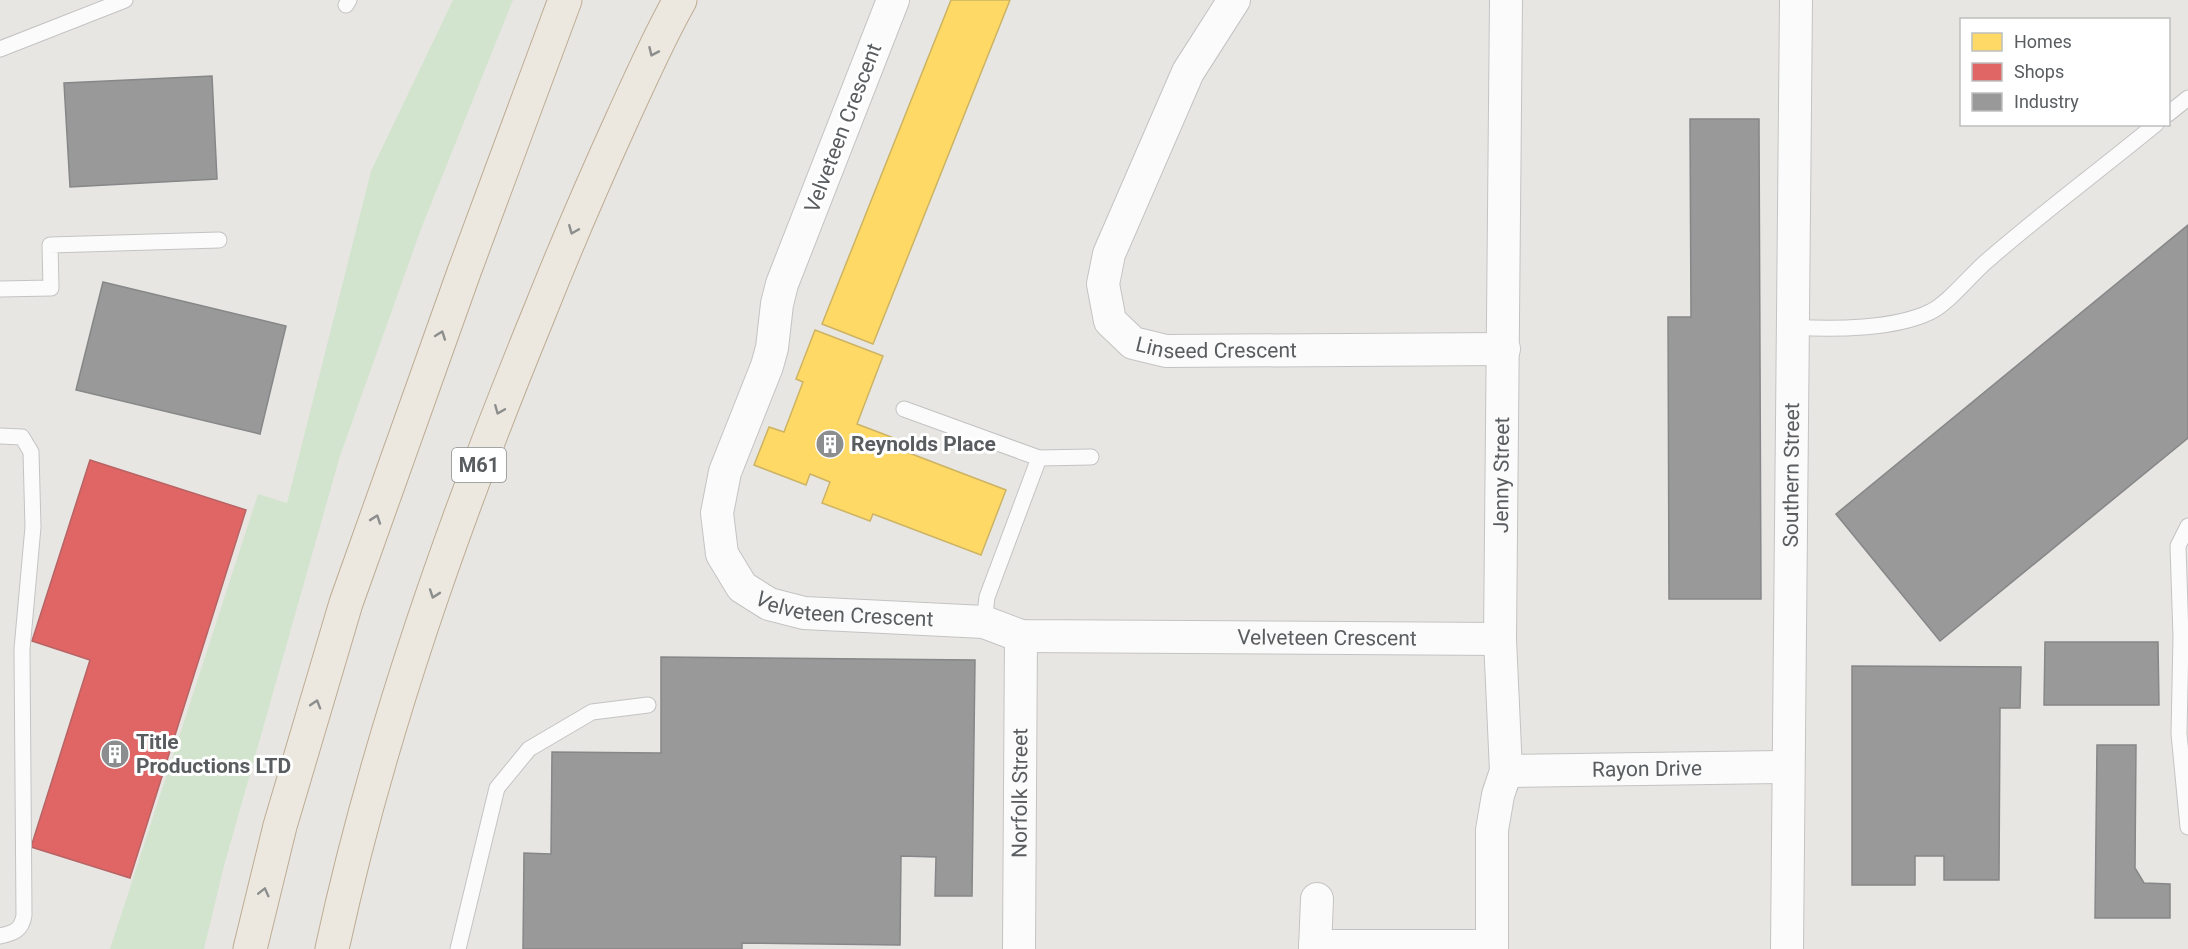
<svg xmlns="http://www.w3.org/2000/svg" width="2188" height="949" font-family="Roboto,sans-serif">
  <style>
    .green { fill: #d3e4ce }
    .homes { fill: #ffd966; stroke: #cdb464; stroke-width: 1.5 }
    .shops { fill: #e06666; stroke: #b86364; stroke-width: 1.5 }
    .industry { fill: #999; stroke: #868788; stroke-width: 1.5 }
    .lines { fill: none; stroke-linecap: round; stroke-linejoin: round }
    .service-casing { stroke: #c4c3c4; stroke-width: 17 }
    .minor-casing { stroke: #c4c3c4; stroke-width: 34 }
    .motorway-casing { stroke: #bdac93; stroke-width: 35 }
    .service { stroke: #fcfbfb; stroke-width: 15 }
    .minor { stroke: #fcfbfb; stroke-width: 32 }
    .motorway { stroke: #ece8e0; stroke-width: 33 }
    .oneway { stroke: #8c8e8d }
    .labels { text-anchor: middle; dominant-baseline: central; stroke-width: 6; stroke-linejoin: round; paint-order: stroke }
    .shield { fill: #fff; stroke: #8b8e90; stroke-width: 1.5 }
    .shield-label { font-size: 20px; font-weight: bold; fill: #595d60 }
    .street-label { font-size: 21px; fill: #595d60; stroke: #fff }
    .poi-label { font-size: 21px; font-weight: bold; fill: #595d60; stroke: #fff; text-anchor: start }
  </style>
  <rect width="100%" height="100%" fill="#e8e6e3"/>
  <polygon class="green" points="453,0 513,0 421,229 340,456 224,866 204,949 110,949 258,494 287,503 371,171"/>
  <g class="homes">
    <polygon points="951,0 1010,0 873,344 822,324"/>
    <polygon points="815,330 883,356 857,424 899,440 896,448 1006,490 981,555 873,514 870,521 822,503 830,482 810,474 806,485 754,465 769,427 784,432 803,382 796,379"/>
  </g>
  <polygon class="shops" points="90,460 246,510 130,878 31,847 90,660 32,641"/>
  <g class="industry">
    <polygon points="212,76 217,179 70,187 64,83"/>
    <polygon points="1690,119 1759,119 1761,599 1669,599 1668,317 1691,317"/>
    <polygon points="2188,225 2188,438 1940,641 1836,514"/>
    <polygon points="103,282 286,326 260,434 76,390"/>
    <polygon points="2045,642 2158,642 2159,705 2044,705"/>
    <polygon points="661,657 975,660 972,896 935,896 936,857 901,856 900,945 742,943 742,949 523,949 524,853 551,854 552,752 661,753"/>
    <polygon points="1852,666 2021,667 2020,708 2000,708 1999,880 1944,880 1944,856 1915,856 1915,885 1852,885"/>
    <polygon points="2097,745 2136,745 2135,868 2144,883 2170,884 2170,918 2095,918"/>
  </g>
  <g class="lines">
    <g class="service-casing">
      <g id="service">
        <polyline points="346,5 349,0"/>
        <polyline points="0,49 125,0"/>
        <polyline points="2168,114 2188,98"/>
        <polyline points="0,289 51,288 50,245 219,240"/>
        <path d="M1794,327c39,3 101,2 136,-15 19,-9 41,-38 58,-52 54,-47 112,-90 168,-136"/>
        <polyline points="904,409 1039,458 987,597 984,622"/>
        <path d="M0,436l22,1 9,15 2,75 -11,122 2,266c-2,15 -10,18 -24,21"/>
        <polyline points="1039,458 1091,457"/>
        <polyline points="2188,526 2178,546 2181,637 2179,734 2188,827"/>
        <polyline points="458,949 497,788 529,749 592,712 648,705"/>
      </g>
    </g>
    <g class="minor-casing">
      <g id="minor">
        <path id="s1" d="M893,0l-111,284 -5,20 -5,44 -5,18 -42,106 -8,41 5,41 20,33 27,17 35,9 180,9 37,14 479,3"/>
        <path id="s2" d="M1234,0l-46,72 -79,182 -6,30 7,37 23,22 33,8 338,-2"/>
        <path id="s3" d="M1506,771l282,-4"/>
        <polyline points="1315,946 1492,946"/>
        <path id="s4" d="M1019,949l2,-313"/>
        <polyline points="1315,949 1317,899"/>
        <path id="s5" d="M1492,949v-119l6,-35 8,-24 -6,-132 6,-639"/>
        <path id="s6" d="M1787,949l9,-949"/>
      </g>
    </g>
    <g class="motorway-casing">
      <g id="motorway">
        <polyline points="250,949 280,826 346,603 464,272 565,0"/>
        <path d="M332,949c47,-217 122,-428 206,-633 27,-68 56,-135 86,-201 18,-39 35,-78 56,-115"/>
      </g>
    </g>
    <use href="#service" class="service"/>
    <use href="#minor" class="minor"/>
    <use href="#motorway" class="motorway"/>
  </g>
  <defs><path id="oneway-chevron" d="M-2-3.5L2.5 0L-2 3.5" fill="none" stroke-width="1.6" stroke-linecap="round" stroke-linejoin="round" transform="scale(1.5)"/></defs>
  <g class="oneway">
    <use href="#oneway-chevron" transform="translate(653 52) rotate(114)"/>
    <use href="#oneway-chevron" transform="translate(573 230) rotate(112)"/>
    <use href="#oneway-chevron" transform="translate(441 335) rotate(-70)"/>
    <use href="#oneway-chevron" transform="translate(499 410) rotate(112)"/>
    <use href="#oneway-chevron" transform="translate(376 519) rotate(-71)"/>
    <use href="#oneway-chevron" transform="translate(434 594) rotate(109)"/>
    <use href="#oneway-chevron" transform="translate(316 704) rotate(-73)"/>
    <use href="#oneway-chevron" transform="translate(264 892) rotate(-76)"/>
  </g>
  <defs>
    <g id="building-disc" transform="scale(1.5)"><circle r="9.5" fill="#8b8d8e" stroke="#fff"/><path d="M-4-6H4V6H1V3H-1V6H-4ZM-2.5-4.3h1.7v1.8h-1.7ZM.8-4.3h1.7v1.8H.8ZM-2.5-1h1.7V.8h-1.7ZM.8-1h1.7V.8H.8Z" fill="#fff"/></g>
  </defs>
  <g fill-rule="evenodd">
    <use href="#building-disc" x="830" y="444"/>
    <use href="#building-disc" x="115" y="754"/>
  </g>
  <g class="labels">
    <rect class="shield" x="452" y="448" width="54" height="34" rx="4.5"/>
    <g class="shield-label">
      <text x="479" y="465">M61</text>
    </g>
    <g class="street-label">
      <text transform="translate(843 128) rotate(-69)">Velveteen Crescent</text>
      <text stroke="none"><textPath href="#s2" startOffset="468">Linseed Crescent</textPath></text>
      <text stroke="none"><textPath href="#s5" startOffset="476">Jenny Street</textPath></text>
      <text stroke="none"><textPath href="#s6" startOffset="474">Southern Street</textPath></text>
      <text stroke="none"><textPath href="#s1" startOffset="732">Velveteen Crescent</textPath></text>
      <text stroke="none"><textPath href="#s1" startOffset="1218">Velveteen Crescent</textPath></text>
      <text stroke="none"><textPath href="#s3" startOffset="141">Rayon Drive</textPath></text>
      <text stroke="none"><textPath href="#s4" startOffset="156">Norfolk Street</textPath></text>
    </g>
    <g class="poi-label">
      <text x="851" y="444">Reynolds Place</text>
      <text x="136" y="742">Title<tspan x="136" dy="24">Productions LTD</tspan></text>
    </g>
  </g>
  <rect x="1960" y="18" width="210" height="108" fill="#ffffff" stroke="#bdbebf" stroke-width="1.5"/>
  <rect x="1972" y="33" width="30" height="18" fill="#ffd966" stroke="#bdbebf" stroke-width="1.5"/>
  <text x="2014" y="48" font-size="18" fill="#595d60">Homes</text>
  <rect x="1972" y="63" width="30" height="18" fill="#e06666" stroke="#bdbebf" stroke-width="1.5"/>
  <text x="2014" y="78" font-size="18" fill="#595d60">Shops</text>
  <rect x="1972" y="93" width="30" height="18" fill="#999999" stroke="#bdbebf" stroke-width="1.5"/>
  <text x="2014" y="108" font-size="18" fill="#595d60">Industry</text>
</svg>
